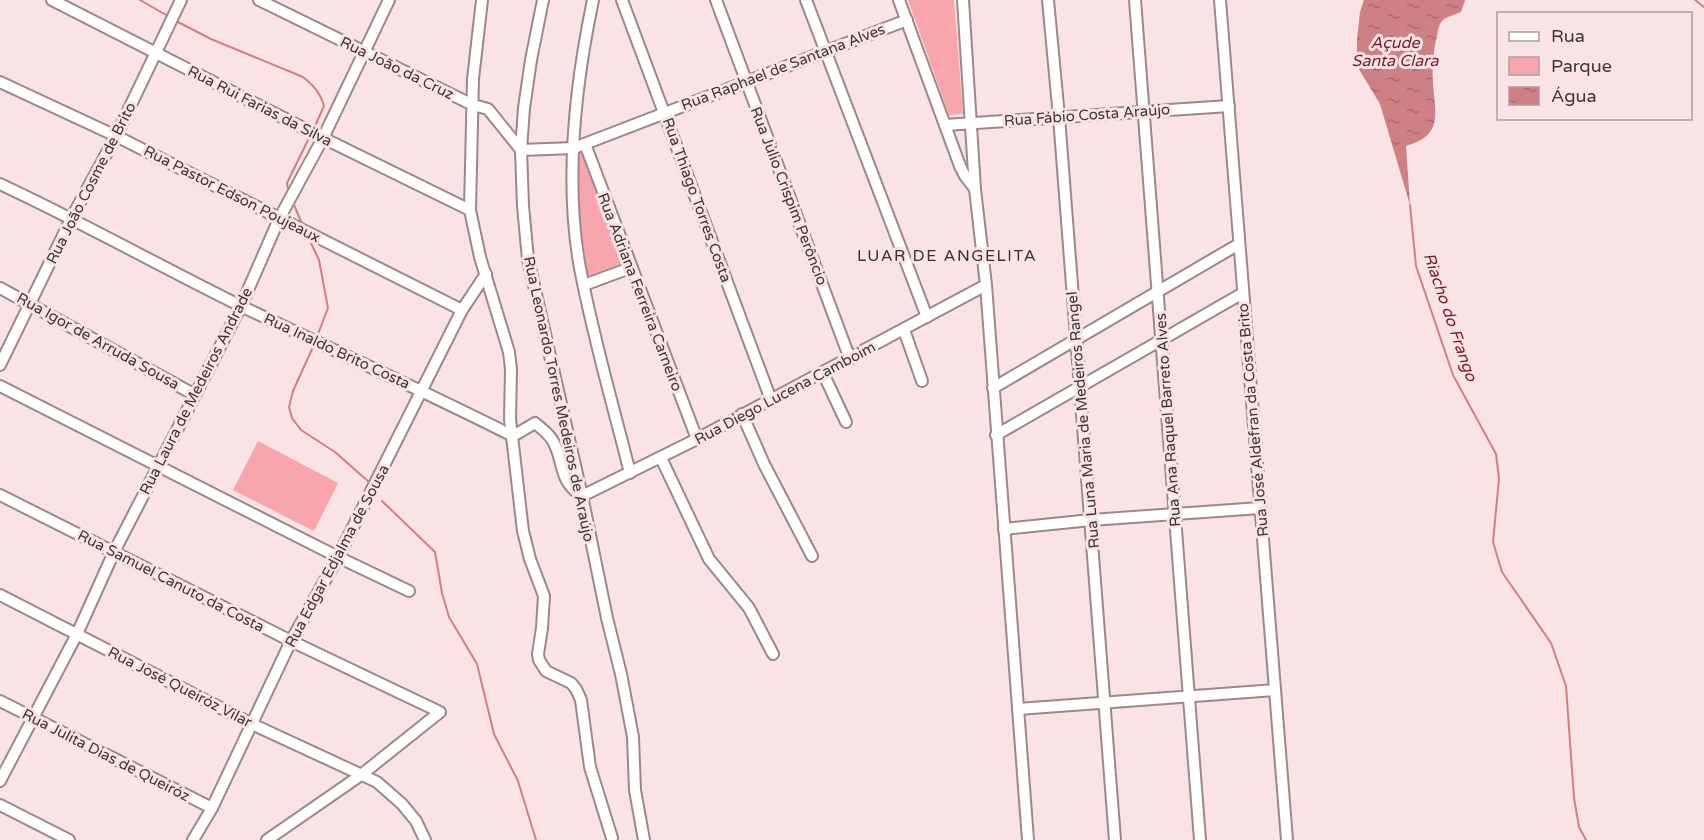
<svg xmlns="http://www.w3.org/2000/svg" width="1704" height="840" font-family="'Varela Round',sans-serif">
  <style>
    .green { fill: #f8a6ab }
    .water { fill: url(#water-ripples) }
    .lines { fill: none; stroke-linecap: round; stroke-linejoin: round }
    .stream { stroke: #ce8085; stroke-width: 2 }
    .street-casing { stroke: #9c8889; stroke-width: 14 }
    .street { stroke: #fff; stroke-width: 10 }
    .labels { text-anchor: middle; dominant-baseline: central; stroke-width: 6; stroke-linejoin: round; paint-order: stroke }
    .street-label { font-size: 15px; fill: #3e3636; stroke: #f9e3e4 }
    .water-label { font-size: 16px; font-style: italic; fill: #781b2c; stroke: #f9e3e4 }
    .neighbourhood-label { font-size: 16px; letter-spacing: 1.5px; fill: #3d2d2d; stroke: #f9e3e4 }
  </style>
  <defs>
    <pattern id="water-ripples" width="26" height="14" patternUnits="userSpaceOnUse" patternTransform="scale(1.5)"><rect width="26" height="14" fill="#ce8085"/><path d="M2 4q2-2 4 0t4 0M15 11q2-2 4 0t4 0" fill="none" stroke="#a96a6e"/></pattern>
  </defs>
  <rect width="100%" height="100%" fill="#f9e3e4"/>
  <g class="green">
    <polygon points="908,0 954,0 963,114 949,115"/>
    <path d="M581,152l42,111 -35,13c-5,-29 -15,-97 -7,-124z"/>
    <polygon points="258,441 338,483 314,531 233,490"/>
  </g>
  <path class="water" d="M1364,0h101l-4,12c-5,2 -12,4 -17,7 -5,4 -6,11 -7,17 -4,15 -5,32 -4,47 2,31 11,52 -27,63l4,59 -30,-101 -23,-38v-27l3,-27z"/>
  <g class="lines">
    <g class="stream">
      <polyline points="140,0 166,15"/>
      <polyline points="1695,0 1704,7"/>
      <path d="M176,21l35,18 92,38c10,8 17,15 21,29l-9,20"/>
      <polyline points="289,194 287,183 309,138"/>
      <polyline points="294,205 302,224"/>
      <polyline points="1410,205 1416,266 1453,375 1496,454 1499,479 1493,542 1502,572 1551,643 1566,686 1574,798 1579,827 1586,840"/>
      <polyline points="310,241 319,260 328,308 318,334"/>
      <polyline points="313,347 293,391 289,407 292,418 301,430 335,452 369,482"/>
      <polyline points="382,501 435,552 442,593 449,617 477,664 494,734 518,781 536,840"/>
    </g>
    <g class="street-casing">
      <g id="street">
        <polyline points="52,0 323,138 470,210"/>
        <polyline points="259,0 473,105 488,109 521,150 574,148 907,20"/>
        <polyline points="482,0 473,79 470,210 480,257 509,352 511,369 510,419 523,531 530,559 544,596 542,628 538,654 539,660 546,671 571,683 576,689 581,700 590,767 612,838"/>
        <polyline points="543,0 531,60 524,108 521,150 523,206 528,259 582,496 607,618 621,674 633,737 635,790 644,840"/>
        <path d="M593,0c-18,86 -29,181 -13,268 13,69 33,137 50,205"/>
        <polyline points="622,0 771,400"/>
        <polyline points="716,0 850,359"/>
        <polyline points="806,0 927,317"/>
        <polyline points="899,0 960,166 965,176 975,189"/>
        <polyline points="963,0 975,189 986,285 1028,840"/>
        <polyline points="1048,0 1059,117 1115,840"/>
        <polyline points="1135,0 1200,840"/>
        <polyline points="1220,0 1287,840"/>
        <polyline points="0,82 116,136 462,310"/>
        <polyline points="945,125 1229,106"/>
        <polyline points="585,144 697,439"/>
        <path d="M0,184c82,38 161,83 243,123 90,43 181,84 270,129l22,-13c7,6 15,11 19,20 11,22 4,37 28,53l115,-57 289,-154"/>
        <polyline points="584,285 630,268"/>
        <polyline points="0,288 195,395"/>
        <polyline points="904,330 922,381"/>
        <polyline points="0,365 72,217 116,136 181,0"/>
        <polyline points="823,373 846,422"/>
        <polyline points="0,386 338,557 409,591"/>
        <polyline points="993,388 1239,244"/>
        <polyline points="742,414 764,464 812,556"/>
        <polyline points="996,435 1243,293"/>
        <polyline points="661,458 709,559 749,608 773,654"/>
        <polyline points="0,495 291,641 440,712 361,775 267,840"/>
        <polyline points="1004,529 1091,520 1260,508"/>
        <polyline points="0,595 252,724 377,782 402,804 416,821 425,840"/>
        <polyline points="0,701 212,808"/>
        <polyline points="1018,709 1275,690"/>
        <polyline points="0,781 77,634 114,552 241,306 279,219 323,138 389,0"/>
        <polyline points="0,805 69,840"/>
        <polyline points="193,840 212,808 291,641 338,557 462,310 486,274"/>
      </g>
    </g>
    <use href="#street" class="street"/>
  </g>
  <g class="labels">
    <g class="street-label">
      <text transform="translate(783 67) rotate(-21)">Rua Raphael de Santana Alves</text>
      <text transform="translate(397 68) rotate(26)">Rua João da Cruz</text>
      <text transform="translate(260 106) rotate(27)">Rua Rui Farias da Silva</text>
      <text transform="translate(1087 115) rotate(-4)">Rua Fábio Costa Araújo</text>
      <text transform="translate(91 183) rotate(-63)">Rua João Cosme de Brito</text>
      <text transform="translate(232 194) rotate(27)">Rua Pastor Edson Poujeaux</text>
      <text transform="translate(789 196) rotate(69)">Rua Júlio Crispim Perôncio</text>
      <text transform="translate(697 200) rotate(70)">Rua Thiago Torres Costa</text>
      <text transform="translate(640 292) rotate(69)">Rua Adriana Ferreira Carneiro</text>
      <text transform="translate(98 341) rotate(29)">Rua Igor de Arruda Sousa</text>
      <text transform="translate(337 351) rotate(25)">Rua Inaldo Brito Costa</text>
      <text transform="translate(196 391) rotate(-63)">Rua Laura de Medeiros Andrade</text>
      <text transform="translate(785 393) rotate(-28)">Rua Diego Lucena Camboim</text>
      <text transform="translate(559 399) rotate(78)">Rua Leonardo Torres Medeiros de Araújo</text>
      <text transform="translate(1083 420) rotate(-95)">Rua Luna Maria de Medeiros Rangel</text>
      <text transform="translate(1168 420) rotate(-94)">Rua Ana Raquel Barreto Alves</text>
      <text transform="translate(1253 420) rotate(-95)">Rua José Aldefran da Costa Brito</text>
      <text transform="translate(337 556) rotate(-62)">Rua Edgar Edjalma de Sousa</text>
      <text transform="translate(171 581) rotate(27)">Rua Samuel Canuto da Costa</text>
      <text transform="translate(180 687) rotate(27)">Rua José Queiróz Vilar</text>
      <text transform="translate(106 755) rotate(27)">Rua Julita Dias de Queiróz</text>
    </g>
    <g class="water-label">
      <text x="1395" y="43">Açude<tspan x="1395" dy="18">Santa Clara</tspan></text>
      <text transform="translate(1450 317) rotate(71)">Riacho do Frango</text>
    </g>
    <g class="neighbourhood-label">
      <text x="947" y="256">LUAR DE ANGELITA</text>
    </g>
  </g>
  <rect x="1497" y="12" width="195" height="108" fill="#f9e3e4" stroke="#ae9e9e" stroke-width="1.5"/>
  <rect x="1509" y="32" width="30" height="9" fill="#ffffff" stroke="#ae9e9e" stroke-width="1.5"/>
  <text x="1551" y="42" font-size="18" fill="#3e3636">Rua</text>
  <rect x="1509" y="57" width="30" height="18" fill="#f8a6ab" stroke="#ae9e9e" stroke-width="1.5"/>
  <text x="1551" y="72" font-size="18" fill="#3e3636">Parque</text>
  <rect x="1509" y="87" width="30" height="18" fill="url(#water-ripples)" stroke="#ae9e9e" stroke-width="1.5"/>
  <text x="1551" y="102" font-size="18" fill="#3e3636">Água</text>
</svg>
